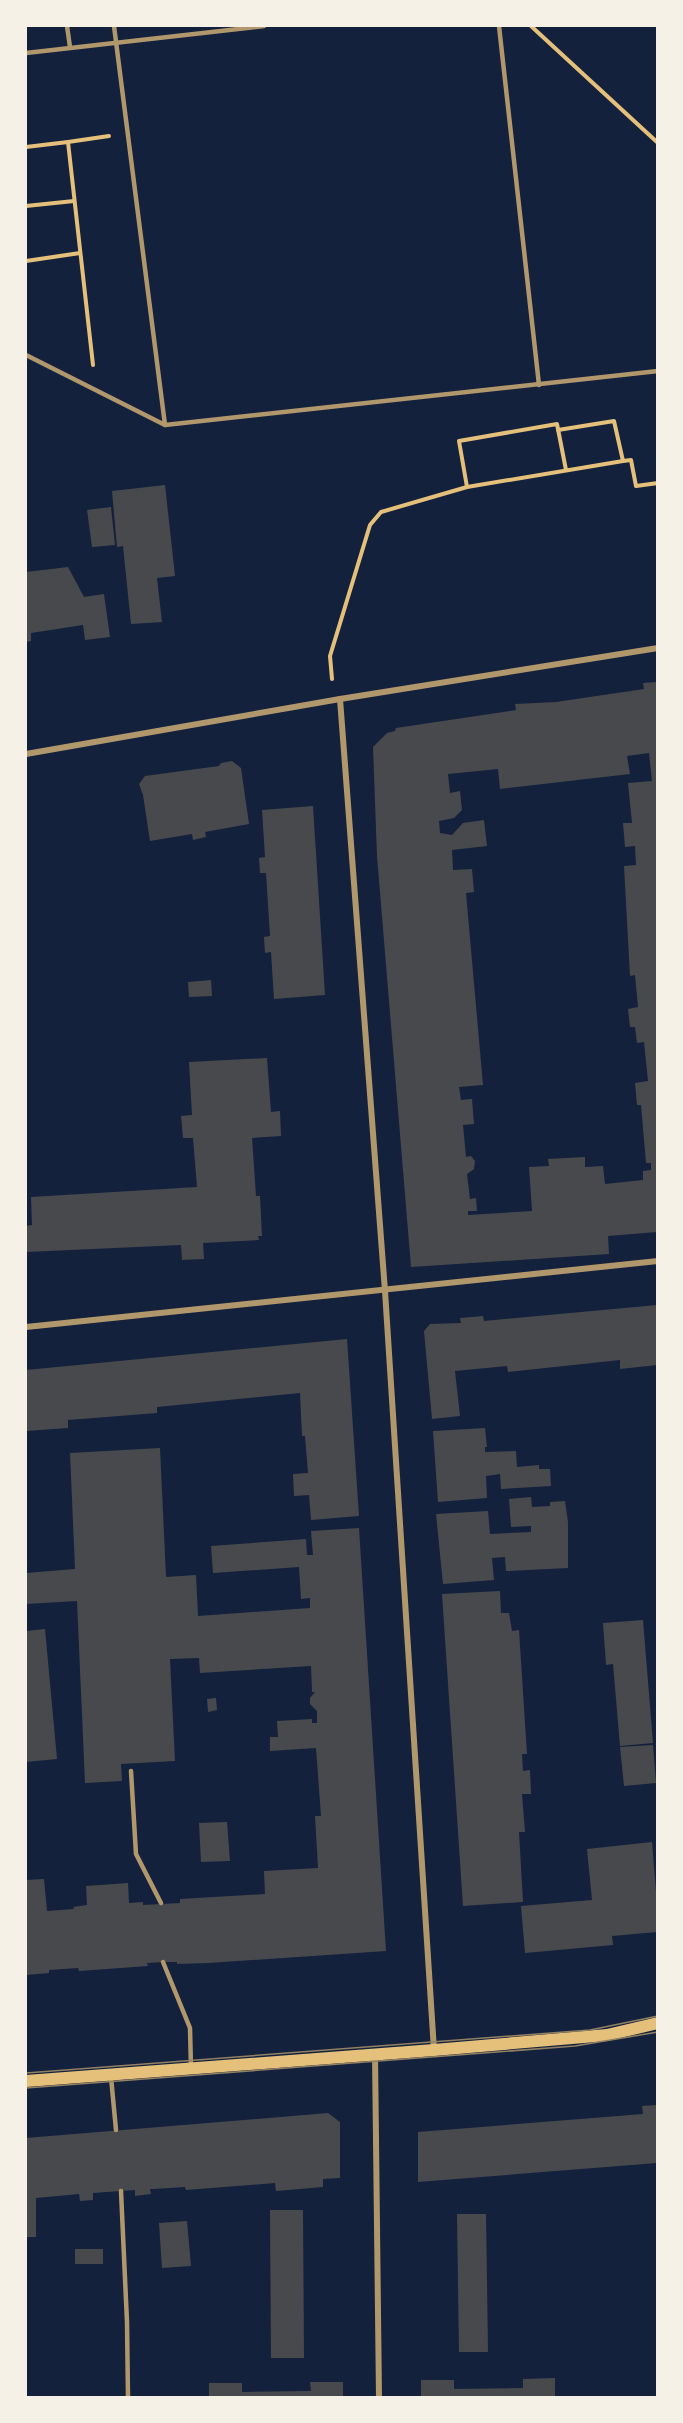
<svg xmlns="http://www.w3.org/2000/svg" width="683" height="2423" font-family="Literata,serif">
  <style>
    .building { fill: #48494c; fill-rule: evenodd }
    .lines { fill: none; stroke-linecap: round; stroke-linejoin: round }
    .path { stroke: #e5c07b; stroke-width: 4 }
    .service { stroke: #b1986c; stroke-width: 4.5 }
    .minor { stroke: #b1986c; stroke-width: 6 }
    .secondary { stroke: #e5c07b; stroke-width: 12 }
    .tram { stroke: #918062; stroke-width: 1.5 }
  </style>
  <rect width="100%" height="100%" fill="#14213d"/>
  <g class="building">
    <polygon points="165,485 175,576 157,578 162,622 131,624 123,546 117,547 112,491"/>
    <polygon points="111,507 115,545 92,547 87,510"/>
    <polygon points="68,567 84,597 104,594 110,637 85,640 83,625 31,633 31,641 26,642 26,572"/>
    <path d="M657,682v550l-49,4 1,18 -198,13 -34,-411 -4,-109 14,-14 8,-2 1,-3 120,-18 -1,-6 41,-2 88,-13 -1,-6zM649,753l3,28 -24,2 4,40h-9l2,24 10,-1 1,19 -12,1 6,110 5,-1 3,32 -10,2 2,18h5l2,16 7,-1 4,39 -13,2 2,22h4l5,58h5v7l-8,1v9l-38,4 -2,-18 -18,1v-10l-37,2 1,7 -20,1 3,44 -64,4v-4h9l-1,-13 -6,1 -3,-25 7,-5 1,-8 -4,-5 -5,1 -3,-32 11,-1 -2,-25 -11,1 -2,-13 24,-2 -17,-192 8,-1 -2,-23 -19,1 -1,-20 35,-4 -3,-26 -21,3 -11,12 -12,-2 -1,-12 15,-3 8,-8 -2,-19 -10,2 -2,-19 50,-5 2,20 130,-15 -3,-18z"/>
    <polygon points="232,761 241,768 249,824 205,832 206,837 193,840 192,834 150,841 143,795 139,784 145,776 219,766 221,763"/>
    <polygon points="313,806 325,995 274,999 271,952 265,953 264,937 270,936 266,873 260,873 259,858 265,857 262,810"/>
    <polygon points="211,980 212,996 189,997 188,982"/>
    <polygon points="267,1058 271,1112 280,1111 281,1136 252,1138 256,1196 260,1196 262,1236 258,1236 259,1240 203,1243 204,1259 182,1260 181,1245 26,1252 26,1226 32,1225 31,1197 197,1187 193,1138 183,1138 181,1116 192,1115 189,1062"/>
    <polygon points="657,1305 657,1365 620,1369 620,1360 508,1372 507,1366 455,1371 460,1416 432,1419 424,1331 430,1324 461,1323 460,1318 483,1316 484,1321"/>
    <polygon points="347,1339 359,1516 311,1520 309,1495 294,1496 293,1474 308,1473 305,1436 302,1436 300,1393 157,1407 157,1413 68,1420 68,1428 26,1431 26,1370"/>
    <polygon points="485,1428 487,1447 485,1447 485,1452 516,1451 517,1467 539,1465 539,1469 550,1469 551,1486 501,1489 500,1474 486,1476 487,1498 438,1502 433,1431"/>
    <polygon points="160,1448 166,1577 196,1575 198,1616 310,1608 310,1598 301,1599 299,1567 213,1573 211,1546 306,1539 307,1555 313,1555 311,1531 359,1528 386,1951 208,1963 177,1964 177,1962 163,1962 147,1963 148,1966 79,1971 78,1968 49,1970 49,1973 26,1975 26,1880 44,1879 47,1911 74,1909 73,1907 87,1905 86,1886 128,1883 129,1903 143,1902 143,1905 180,1903 180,1899 265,1894 264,1871 318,1868 315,1816 321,1816 316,1748 270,1751 270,1737 278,1737 277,1721 312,1719 312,1723 317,1723 317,1711 310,1704 310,1698 315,1692 312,1692 311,1666 200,1673 199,1658 170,1659 175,1761 121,1764 122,1781 85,1783 77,1601 26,1604 26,1573 75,1569 70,1453"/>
    <polygon points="531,1497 532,1507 550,1506 550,1502 565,1501 568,1522 568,1568 506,1571 505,1557 492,1558 494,1580 443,1584 436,1514 488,1511 490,1534 531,1532 531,1526 511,1527 509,1499"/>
    <polygon points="500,1591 501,1613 509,1613 512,1631 519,1630 527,1754 522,1754 523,1771 530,1770 531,1794 522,1794 525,1832 519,1832 523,1902 463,1906 442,1594"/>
    <polygon points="643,1620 653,1743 620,1746 613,1664 606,1665 603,1623"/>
    <polygon points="45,1629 57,1759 26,1762 26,1631"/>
    <polygon points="216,1698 217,1710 208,1712 207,1699"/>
    <polygon points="653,1745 656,1783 624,1786 620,1747"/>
    <polygon points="227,1822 230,1861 201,1862 199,1823"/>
    <polygon points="652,1842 657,1904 657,1932 612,1936 613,1945 525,1953 521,1906 592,1900 587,1849"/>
    <polygon points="657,2105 657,2163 418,2182 418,2132 643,2114 642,2106"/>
    <polygon points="328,2113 340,2122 340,2178 323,2179 323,2187 276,2191 275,2183 186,2190 185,2187 153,2189 150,2189 151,2194 135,2196 135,2190 93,2193 93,2200 80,2201 79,2194 36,2198 36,2237 26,2237 26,2138"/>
    <polygon points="270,2210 303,2210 304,2358 271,2358"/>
    <polygon points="457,2214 486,2214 488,2352 459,2352"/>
    <polygon points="187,2221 191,2266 162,2268 159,2223"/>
    <rect x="75" y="2249" width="28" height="15"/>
    <polygon points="555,2378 555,2397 421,2397 421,2380 454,2380 454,2389 523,2388 523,2379"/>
    <polygon points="310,2382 343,2382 343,2397 209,2397 209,2383 242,2383 242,2392 311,2391"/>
  </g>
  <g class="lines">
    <g class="path">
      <polyline points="531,26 658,143"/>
      <polyline points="68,142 109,136"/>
      <polyline points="26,147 68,142 93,365"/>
      <polyline points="26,206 74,201"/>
      <polyline points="26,261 80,253"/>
      <polyline points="558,430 614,421 623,461"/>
      <polyline points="467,487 459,441 557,424 566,470"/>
      <polyline points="332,679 330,656 370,525 381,512 467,487 623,461 631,460 636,486 658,483"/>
    </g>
    <g class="service">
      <polyline points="67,26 70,47"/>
      <polyline points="114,26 165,425"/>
      <polyline points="499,26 539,385"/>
      <polyline points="26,53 264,26"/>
      <polyline points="26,355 165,425 658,371"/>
      <polyline points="131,1771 136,1854 161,1903"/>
      <polyline points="163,1962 190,2028 191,2068"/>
      <polyline points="111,2077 116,2130"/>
      <polyline points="121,2191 127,2322 128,2398"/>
    </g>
    <g class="minor">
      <polyline points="340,699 385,1291 434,2050"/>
      <polyline points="26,754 340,699 658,648"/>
      <polyline points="26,1327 658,1261"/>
      <polyline points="375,2054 379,2398"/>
    </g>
    <polyline class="secondary" points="26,2081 434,2050 607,2035 658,2023"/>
    <g class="tram">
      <polyline points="26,2073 590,2030 658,2016"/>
      <polyline points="26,2088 575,2046 658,2032"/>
    </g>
  </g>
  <rect width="683" height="2423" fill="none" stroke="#f6f1e7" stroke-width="54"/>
</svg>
